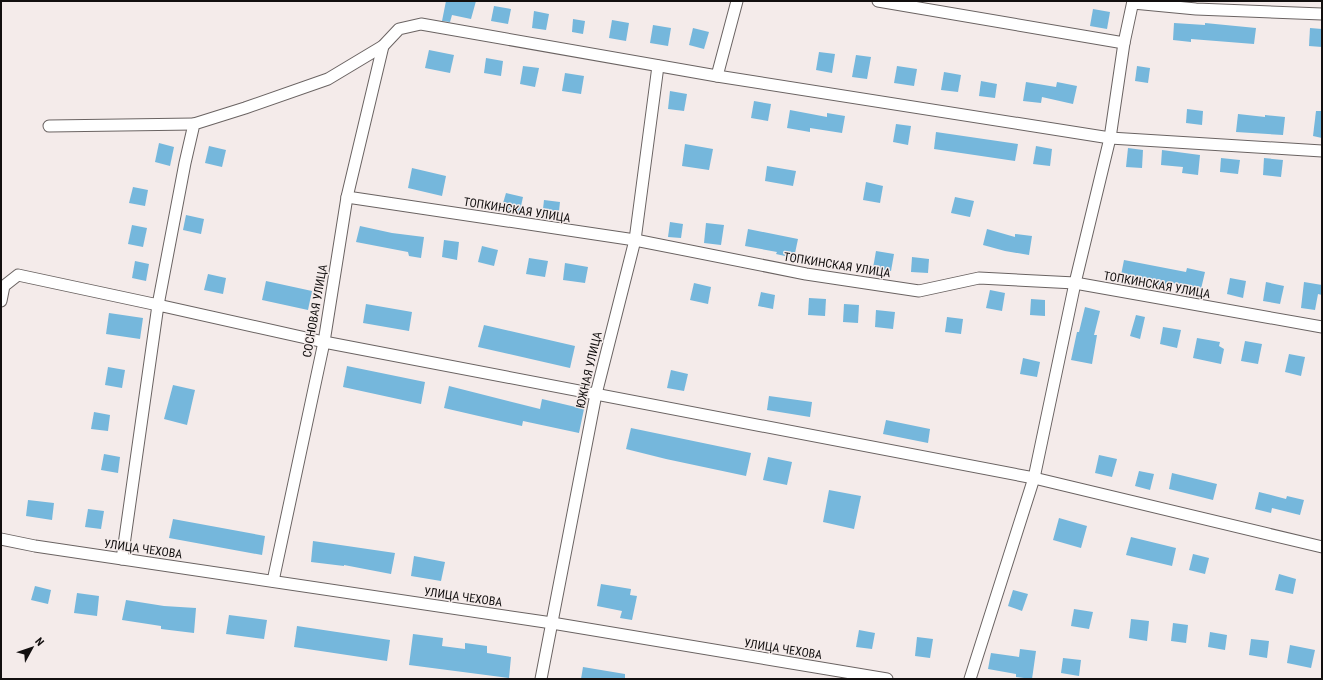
<svg xmlns="http://www.w3.org/2000/svg" width="1323" height="680" font-family="'Roboto Condensed',sans-serif">
  <style>
    .building { fill: #75b7dc }
    .lines { fill: none; stroke-linecap: round; stroke-linejoin: round }
    .street-casing { stroke: #6a6362; stroke-width: 13 }
    .street { stroke: #fff; stroke-width: 11 }
    .labels { text-anchor: middle; dominant-baseline: central; stroke-width: 3; stroke-linejoin: round; paint-order: stroke }
    .street-label { font-size: 12px; fill: #120f0f; stroke: #f4ebea }
  </style>
  <rect width="100%" height="100%" fill="#f4ebea"/>
  <g class="building">
    <polygon points="446,1 476,1 471,19 452,15 450,22 442,21"/>
    <polygon points="494,6 511,9 508,24 491,21"/>
    <polygon points="1093,9 1110,12 1107,29 1090,26"/>
    <polygon points="534,11 549,14 546,30 532,28"/>
    <polygon points="573,19 585,21 583,34 572,32"/>
    <polygon points="612,20 629,23 626,41 609,38"/>
    <polygon points="1174,23 1205,25 1205,23 1256,28 1254,44 1191,39 1191,42 1173,40"/>
    <polygon points="653,25 671,28 668,46 650,43"/>
    <polygon points="693,28 709,32 704,49 689,45"/>
    <polygon points="1310,28 1322,29 1322,47 1309,46"/>
    <polygon points="429,50 454,55 450,73 425,68"/>
    <polygon points="819,52 835,54 832,73 816,70"/>
    <polygon points="856,55 871,57 867,79 852,77"/>
    <polygon points="486,58 503,61 501,76 484,73"/>
    <polygon points="523,66 539,68 535,87 520,84"/>
    <polygon points="897,66 917,69 914,86 894,83"/>
    <polygon points="1137,66 1150,68 1148,83 1135,81"/>
    <polygon points="944,72 961,75 958,92 941,90"/>
    <polygon points="565,73 584,76 581,94 562,91"/>
    <polygon points="981,81 997,84 995,98 979,96"/>
    <polygon points="1026,82 1056,87 1057,82 1077,86 1073,104 1042,97 1041,103 1023,101"/>
    <polygon points="670,91 687,94 684,111 668,109"/>
    <polygon points="754,101 771,104 768,121 751,118"/>
    <polygon points="1187,109 1203,111 1202,125 1186,123"/>
    <polygon points="790,110 827,117 827,113 845,116 842,133 810,128 810,132 787,128"/>
    <polygon points="1316,111 1322,111 1322,138 1313,136"/>
    <polygon points="1238,114 1265,117 1265,115 1285,117 1283,135 1236,132"/>
    <polygon points="896,124 911,126 908,145 893,142"/>
    <polygon points="936,132 1018,144 1015,161 934,149"/>
    <polygon points="159,143 174,147 170,166 155,162"/>
    <polygon points="685,144 713,149 709,170 682,166"/>
    <polygon points="209,146 226,150 222,167 205,163"/>
    <polygon points="1036,146 1052,149 1050,166 1033,164"/>
    <polygon points="1128,148 1143,150 1142,168 1126,167"/>
    <polygon points="1162,150 1200,155 1198,175 1182,173 1183,167 1161,165"/>
    <polygon points="1221,158 1240,160 1238,174 1220,172"/>
    <polygon points="1264,158 1283,160 1281,177 1263,175"/>
    <polygon points="767,166 796,171 793,186 765,181"/>
    <polygon points="412,168 446,176 442,196 408,188"/>
    <polygon points="866,182 883,186 880,203 863,200"/>
    <polygon points="133,187 148,190 145,206 129,203"/>
    <polygon points="506,193 523,197 519,215 501,210"/>
    <polygon points="955,197 974,201 970,217 951,213"/>
    <polygon points="544,200 560,202 558,220 542,218"/>
    <polygon points="186,215 204,219 201,234 183,230"/>
    <polygon points="670,222 683,224 681,238 668,237"/>
    <polygon points="706,223 724,225 721,245 704,243"/>
    <polygon points="132,225 147,228 143,247 128,244"/>
    <polygon points="360,226 392,233 424,237 421,258 409,256 408,252 356,242"/>
    <polygon points="748,229 798,239 794,258 776,254 777,252 745,246"/>
    <polygon points="987,229 1015,237 1015,234 1032,236 1029,255 1005,251 983,245"/>
    <polygon points="444,240 459,242 457,260 442,257"/>
    <polygon points="482,246 498,250 494,266 478,262"/>
    <polygon points="876,251 894,254 891,271 873,268"/>
    <polygon points="912,257 929,259 928,273 911,272"/>
    <polygon points="529,258 548,261 545,277 526,274"/>
    <polygon points="1124,260 1186,272 1187,268 1205,272 1201,289 1168,282 1167,286 1150,283 1151,281 1121,275"/>
    <polygon points="135,261 149,264 146,281 132,278"/>
    <polygon points="565,263 588,267 585,283 563,280"/>
    <polygon points="208,274 226,278 223,294 204,290"/>
    <polygon points="1230,278 1246,281 1243,298 1227,294"/>
    <polygon points="266,281 312,291 308,310 262,300"/>
    <polygon points="1266,282 1284,286 1280,304 1263,301"/>
    <polygon points="1304,282 1322,285 1322,295 1318,294 1315,310 1301,308"/>
    <polygon points="694,283 711,287 708,304 690,300"/>
    <polygon points="990,290 1005,293 1002,311 986,308"/>
    <polygon points="761,292 775,295 773,309 758,306"/>
    <polygon points="809,298 826,299 825,316 808,315"/>
    <polygon points="1031,299 1045,300 1045,316 1030,315"/>
    <polygon points="366,304 412,312 409,331 363,323"/>
    <polygon points="844,304 859,305 858,323 843,322"/>
    <polygon points="1085,307 1100,311 1094,335 1097,335 1092,364 1071,360 1077,332 1079,332"/>
    <polygon points="876,310 895,312 893,329 875,327"/>
    <polygon points="109,313 143,318 140,339 106,334"/>
    <polygon points="1136,315 1145,317 1140,339 1130,336"/>
    <polygon points="947,317 963,319 961,334 945,332"/>
    <polygon points="484,325 575,346 570,368 478,347"/>
    <polygon points="1163,327 1181,330 1177,348 1160,344"/>
    <polygon points="1197,338 1220,342 1219,346 1224,349 1221,364 1193,358"/>
    <polygon points="1245,341 1262,344 1258,364 1241,361"/>
    <polygon points="1289,354 1305,357 1301,376 1285,372"/>
    <polygon points="1023,358 1040,362 1037,377 1020,374"/>
    <polygon points="347,366 425,382 421,404 343,387"/>
    <polygon points="108,367 125,370 122,388 105,385"/>
    <polygon points="671,370 688,374 684,391 667,388"/>
    <polygon points="173,385 195,390 187,425 164,419"/>
    <polygon points="449,386 540,409 542,399 584,409 579,433 523,421 522,426 444,408"/>
    <polygon points="769,396 812,402 810,417 767,410"/>
    <polygon points="94,412 110,415 108,431 91,429"/>
    <polygon points="886,420 930,429 928,443 883,434"/>
    <polygon points="631,428 751,453 746,476 666,459 626,449"/>
    <polygon points="104,454 120,457 118,473 101,470"/>
    <polygon points="1099,455 1117,459 1112,477 1095,473"/>
    <polygon points="768,457 792,462 787,485 763,480"/>
    <polygon points="1139,471 1154,474 1150,490 1135,486"/>
    <polygon points="1172,473 1217,484 1213,500 1169,489"/>
    <polygon points="829,490 861,496 854,529 823,522"/>
    <polygon points="1259,492 1286,499 1287,496 1304,500 1300,515 1272,508 1271,513 1255,509"/>
    <polygon points="28,500 54,503 52,520 26,516"/>
    <polygon points="88,509 104,511 101,529 85,527"/>
    <polygon points="1059,518 1087,526 1081,548 1053,540"/>
    <polygon points="173,519 265,536 262,555 169,538"/>
    <polygon points="1131,537 1176,548 1172,566 1126,555"/>
    <polygon points="313,541 395,553 391,574 344,565 344,566 311,562"/>
    <polygon points="1193,554 1209,558 1205,574 1189,570"/>
    <polygon points="414,556 445,562 441,581 411,576"/>
    <polygon points="1279,574 1296,579 1293,594 1275,590"/>
    <polygon points="601,584 631,589 630,595 637,596 632,620 620,618 622,611 597,606"/>
    <polygon points="35,586 51,590 48,604 31,600"/>
    <polygon points="1013,590 1028,594 1022,611 1008,606"/>
    <polygon points="77,593 99,596 97,616 74,613"/>
    <polygon points="126,600 164,606 196,608 194,633 161,629 161,626 122,620"/>
    <polygon points="1074,609 1093,612 1089,629 1071,626"/>
    <polygon points="229,615 267,620 264,639 226,634"/>
    <polygon points="1131,619 1149,621 1147,641 1129,638"/>
    <polygon points="1173,623 1188,625 1186,643 1171,641"/>
    <polygon points="297,626 390,640 387,661 294,647"/>
    <polygon points="859,630 875,633 872,649 856,647"/>
    <polygon points="1210,632 1227,635 1225,650 1208,647"/>
    <polygon points="413,634 443,638 442,646 465,649 465,643 487,646 487,653 511,657 509,678 409,665"/>
    <polygon points="917,637 933,639 930,658 915,656"/>
    <polygon points="1251,639 1269,641 1267,658 1249,655"/>
    <polygon points="1290,645 1315,650 1311,668 1287,663"/>
    <polygon points="1020,649 1036,651 1032,679 1016,677 1016,674 988,669 991,653 1019,657"/>
    <polygon points="1063,658 1081,660 1079,676 1061,673"/>
    <polygon points="583,667 625,674 625,679 581,679"/>
  </g>
  <g class="lines">
    <g class="street-casing">
      <g id="street">
        <polyline points="878,1 1124,43"/>
        <polyline points="1133,3 1196,9 1322,14"/>
        <polyline points="717,76 737,1"/>
        <polyline points="49,126 194,124"/>
        <polyline points="347,197 635,240 806,274 919,291 979,278 1075,283 1322,327"/>
        <polyline points="1,301 4,286 18,275 158,305 185,163 194,124 245,108 328,79 383,46 399,29 421,24 717,76 1110,138 1322,151"/>
        <polyline points="1,539 35,546 552,623 887,679"/>
        <polyline points="122,559 158,305 324,342 1034,478 1322,547"/>
        <polyline points="273,581 324,342 347,197 383,46"/>
        <polyline points="541,679 596,394 635,240 658,66"/>
        <polyline points="970,679 1034,478 1075,283 1110,138 1124,43 1133,1"/>
      </g>
    </g>
    <use href="#street" class="street"/>
  </g>
  <g class="labels">
    <g class="street-label">
      <text transform="translate(517 210) rotate(9)">ТОПКИНСКАЯ УЛИЦА</text>
      <text transform="translate(837 265) rotate(9)">ТОПКИНСКАЯ УЛИЦА</text>
      <text transform="translate(1157 285) rotate(10)">ТОПКИНСКАЯ УЛИЦА</text>
      <text transform="translate(315 311) rotate(-80)">СОСНОВАЯ УЛИЦА</text>
      <text transform="translate(589 370) rotate(-77)">ЮЖНАЯ УЛИЦА</text>
      <text transform="translate(143 549) rotate(8)">УЛИЦА ЧЕХОВА</text>
      <text transform="translate(463 597) rotate(8)">УЛИЦА ЧЕХОВА</text>
      <text transform="translate(783 649) rotate(9)">УЛИЦА ЧЕХОВА</text>
    </g>
  </g>
  <rect width="1323" height="680" fill="none" stroke="#120f0f" stroke-width="4"/>
  <g transform="translate(32 648) rotate(50)" stroke="#f4ebea" stroke-width="3" paint-order="stroke">
  <path d="M0-3L7 15L0 10L-7 15Z" fill="#120f0f"/>
  <text y="-6" font-size="11" font-weight="bold" text-anchor="middle" fill="#120f0f">N</text>
  </g>
</svg>
